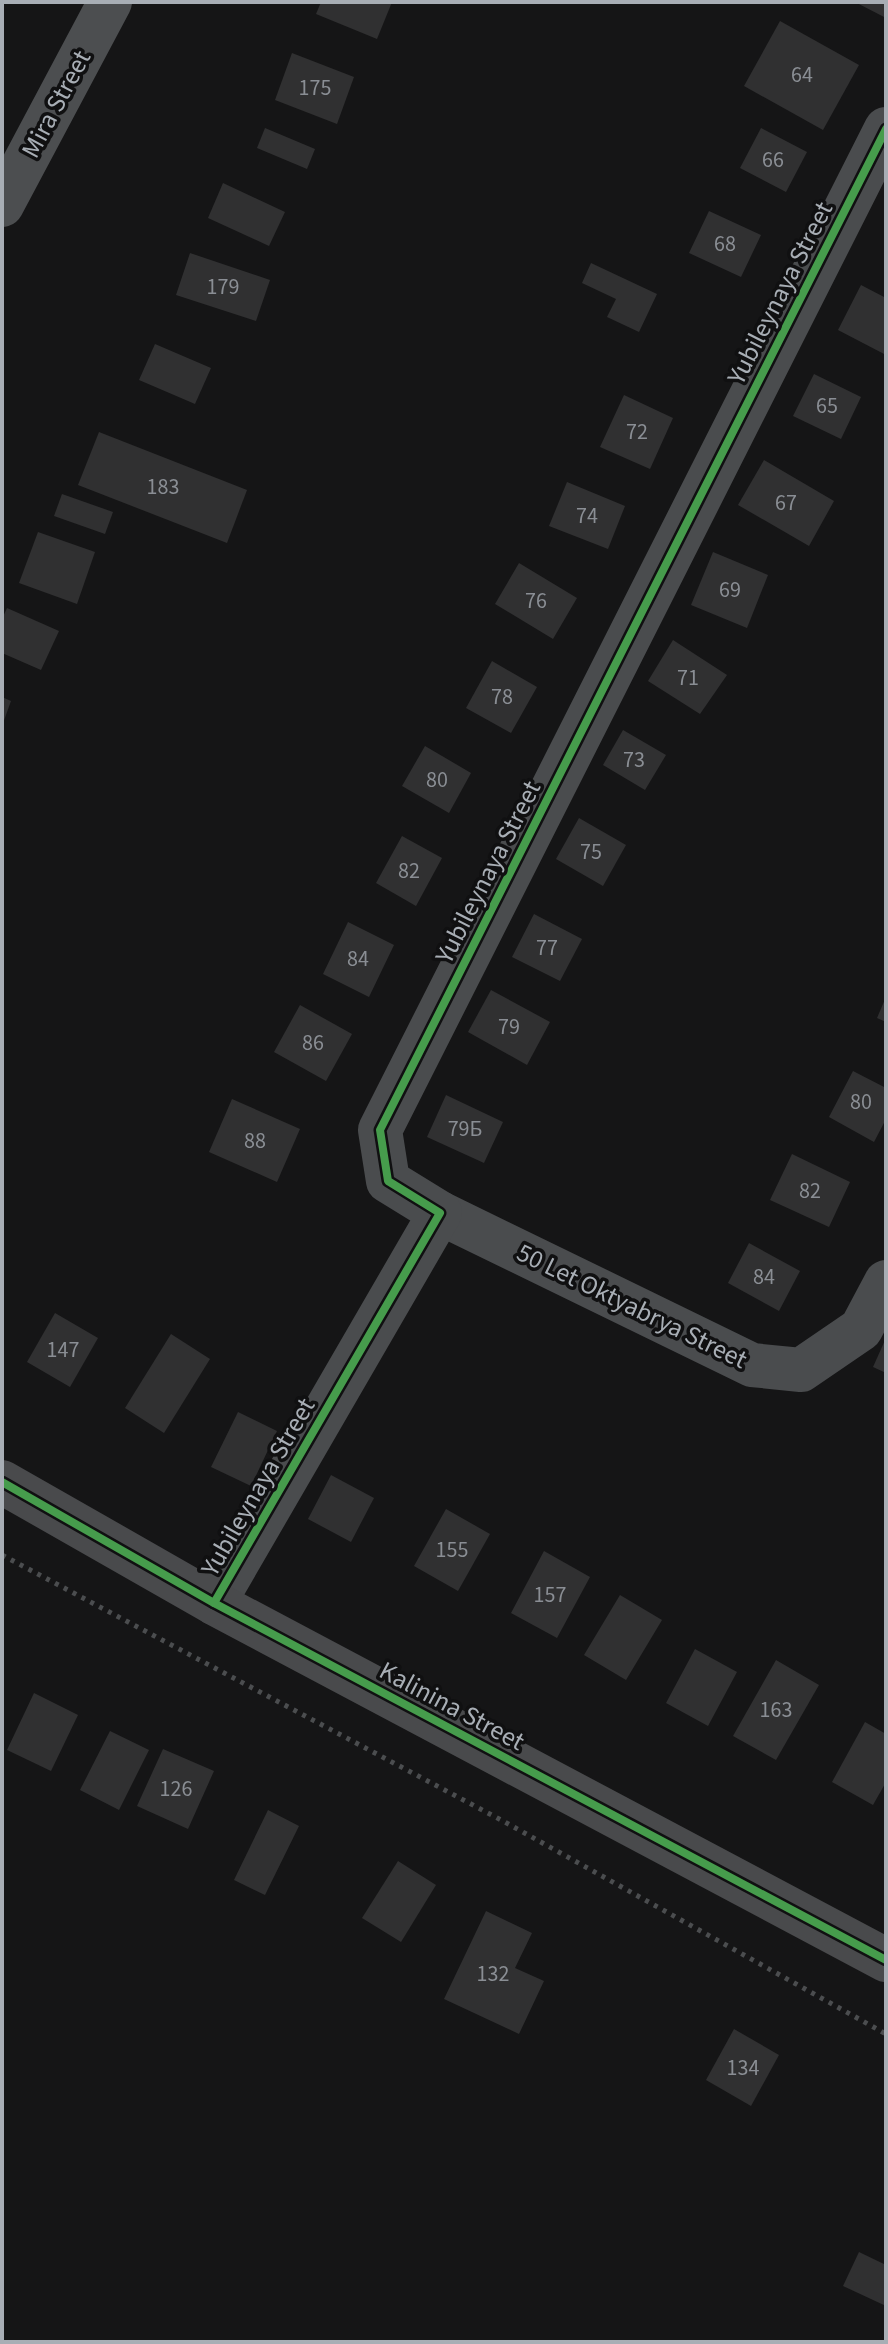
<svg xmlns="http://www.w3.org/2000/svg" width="888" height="2344" font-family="'Source Sans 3',sans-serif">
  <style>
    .building { fill: #303031 }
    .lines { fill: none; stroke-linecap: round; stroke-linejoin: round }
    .path { stroke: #4b4d4f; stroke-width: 5; stroke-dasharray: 4 6; stroke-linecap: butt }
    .street { stroke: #4a4c4e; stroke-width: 44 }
    .secondary { stroke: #494a4c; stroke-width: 44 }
    .primary { stroke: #4c4e50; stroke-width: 44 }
    .cycleway-casing { stroke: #101011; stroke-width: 13 }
    .cycleway { stroke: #469c4c; stroke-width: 8 }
    .labels { text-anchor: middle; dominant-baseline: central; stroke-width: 7; stroke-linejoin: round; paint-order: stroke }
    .number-label { font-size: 22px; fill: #8a8e94 }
    .street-label { font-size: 26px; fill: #a8aeb5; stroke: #101011 }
  </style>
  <rect width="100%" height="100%" fill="#151516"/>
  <g class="building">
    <polygon points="321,2 392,2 377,39 316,14"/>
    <polygon points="855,2 886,2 886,18"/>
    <polygon points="780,21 859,65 823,130 744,86"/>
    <polygon points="292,53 354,77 337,124 275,100"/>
    <polygon points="265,128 315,149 307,169 257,148"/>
    <polygon points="761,128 807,152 786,192 740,168"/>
    <polygon points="223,183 285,212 269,246 208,218"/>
    <polygon points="709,211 761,235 741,277 689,253"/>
    <polygon points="190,253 270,280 256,321 176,295"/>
    <polygon points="591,263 657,294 639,332 607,317 616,299 582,283"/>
    <polygon points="861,285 886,298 886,355 838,330"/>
    <polygon points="155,344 211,368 195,404 139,380"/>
    <polygon points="814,374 861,397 841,439 793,416"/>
    <polygon points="624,395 673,418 650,469 600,447"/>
    <polygon points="99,432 247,490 227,543 78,485"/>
    <polygon points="764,460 834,501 809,546 738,505"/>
    <polygon points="567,482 625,506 608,549 549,526"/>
    <polygon points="62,494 113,512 105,534 54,516"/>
    <polygon points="38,532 95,552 77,604 19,583"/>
    <polygon points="713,552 768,575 747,628 691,605"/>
    <polygon points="519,563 577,598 553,639 495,604"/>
    <polygon points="7,608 59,631 41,670 2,653 2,619"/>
    <polygon points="673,640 727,675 700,714 648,681"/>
    <polygon points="492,661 537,687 511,733 466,708"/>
    <polygon points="2,697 11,701 2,726"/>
    <polygon points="623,730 666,755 645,790 603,765"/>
    <polygon points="425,746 471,773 449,813 402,786"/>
    <polygon points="579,818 626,845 603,886 556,859"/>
    <polygon points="402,836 442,858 416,906 376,883"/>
    <polygon points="534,914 582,939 560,981 512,957"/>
    <polygon points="348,922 394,945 369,997 323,974"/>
    <polygon points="491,990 550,1022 527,1065 468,1032"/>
    <polygon points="886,997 886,1022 877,1018"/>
    <polygon points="300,1005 352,1034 326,1081 274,1052"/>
    <polygon points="853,1071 886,1088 886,1119 874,1142 829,1117"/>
    <polygon points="446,1095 503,1122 484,1163 427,1137"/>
    <polygon points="232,1099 300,1129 277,1182 209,1152"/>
    <polygon points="792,1154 850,1182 829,1227 770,1200"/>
    <polygon points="749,1243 800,1271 779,1311 728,1283"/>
    <polygon points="55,1313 98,1338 70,1387 27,1362"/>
    <polygon points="171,1334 210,1359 164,1433 125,1408"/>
    <polygon points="886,1338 886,1373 873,1367"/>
    <polygon points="238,1412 277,1431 251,1486 211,1467"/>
    <polygon points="331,1475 374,1498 351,1542 308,1519"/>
    <polygon points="446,1509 490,1534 458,1591 414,1566"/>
    <polygon points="544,1551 590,1577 557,1638 511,1613"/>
    <polygon points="620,1595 662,1620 626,1680 584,1655"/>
    <polygon points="695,1649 737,1672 708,1726 666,1703"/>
    <polygon points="776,1660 819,1685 776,1760 733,1736"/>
    <polygon points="34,1693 78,1715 51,1771 7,1750"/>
    <polygon points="865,1722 886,1734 886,1782 873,1805 832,1782"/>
    <polygon points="110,1731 149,1750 119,1810 80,1790"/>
    <polygon points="163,1749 214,1771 188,1829 137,1806"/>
    <polygon points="268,1810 299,1826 265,1895 234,1880"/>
    <polygon points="398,1861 436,1885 401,1942 362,1918"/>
    <polygon points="486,1911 532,1933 515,1968 544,1981 519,2034 444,1999"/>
    <polygon points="734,2029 779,2055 751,2106 706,2080"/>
    <polygon points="859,2252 886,2265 886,2306 843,2286"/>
  </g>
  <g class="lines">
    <polyline class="path" points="2,1555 503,1821 886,2034"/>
    <g class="street">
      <polyline points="440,1213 752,1365 801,1370 861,1329 886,1282"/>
      <polyline points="214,1603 440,1213 388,1181 380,1130 886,129"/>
    </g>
    <polyline class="secondary" points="2,1482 214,1603 886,1960"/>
    <polyline class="primary" points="2,205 110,2"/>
    <g class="cycleway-casing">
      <g id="cycleway">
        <polyline points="2,1482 214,1603 886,1960"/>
        <polyline points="214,1603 440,1213 388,1181 380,1130 886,129"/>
      </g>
    </g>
    <use href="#cycleway" class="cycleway"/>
  </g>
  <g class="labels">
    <g class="number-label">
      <text x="802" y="75">64</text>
      <text x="315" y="88">175</text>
      <text x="773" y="160">66</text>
      <text x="725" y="244">68</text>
      <text x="223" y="287">179</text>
      <text x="827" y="406">65</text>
      <text x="637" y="432">72</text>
      <text x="163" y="487">183</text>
      <text x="786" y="503">67</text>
      <text x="587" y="516">74</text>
      <text x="730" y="590">69</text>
      <text x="536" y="601">76</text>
      <text x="688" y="678">71</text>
      <text x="502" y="697">78</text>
      <text x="634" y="760">73</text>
      <text x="437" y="780">80</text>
      <text x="591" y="852">75</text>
      <text x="409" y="871">82</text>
      <text x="547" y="948">77</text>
      <text x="358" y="959">84</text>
      <text x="509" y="1027">79</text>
      <text x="313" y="1043">86</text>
      <text x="861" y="1102">80</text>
      <text x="465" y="1129">79Б</text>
      <text x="255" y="1141">88</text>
      <text x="810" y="1191">82</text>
      <text x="764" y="1277">84</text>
      <text x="63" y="1350">147</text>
      <text x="452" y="1550">155</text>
      <text x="550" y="1595">157</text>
      <text x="776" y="1710">163</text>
      <text x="176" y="1789">126</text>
      <text x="493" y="1974">132</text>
      <text x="743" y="2068">134</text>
    </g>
    <g class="street-label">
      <text transform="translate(56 104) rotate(-62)">Mira Street</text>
      <text transform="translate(780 293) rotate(-63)">Yubileynaya Street</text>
      <text transform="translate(488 872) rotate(-63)">Yubileynaya Street</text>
      <text transform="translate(632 1306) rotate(26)">50 Let Oktyabrya Street</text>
      <text transform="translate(258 1487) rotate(-60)">Yubileynaya Street</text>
      <text transform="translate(452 1706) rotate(28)">Kalinina Street</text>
    </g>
  </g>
  <rect width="888" height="2344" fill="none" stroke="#a8aeb5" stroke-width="8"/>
</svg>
